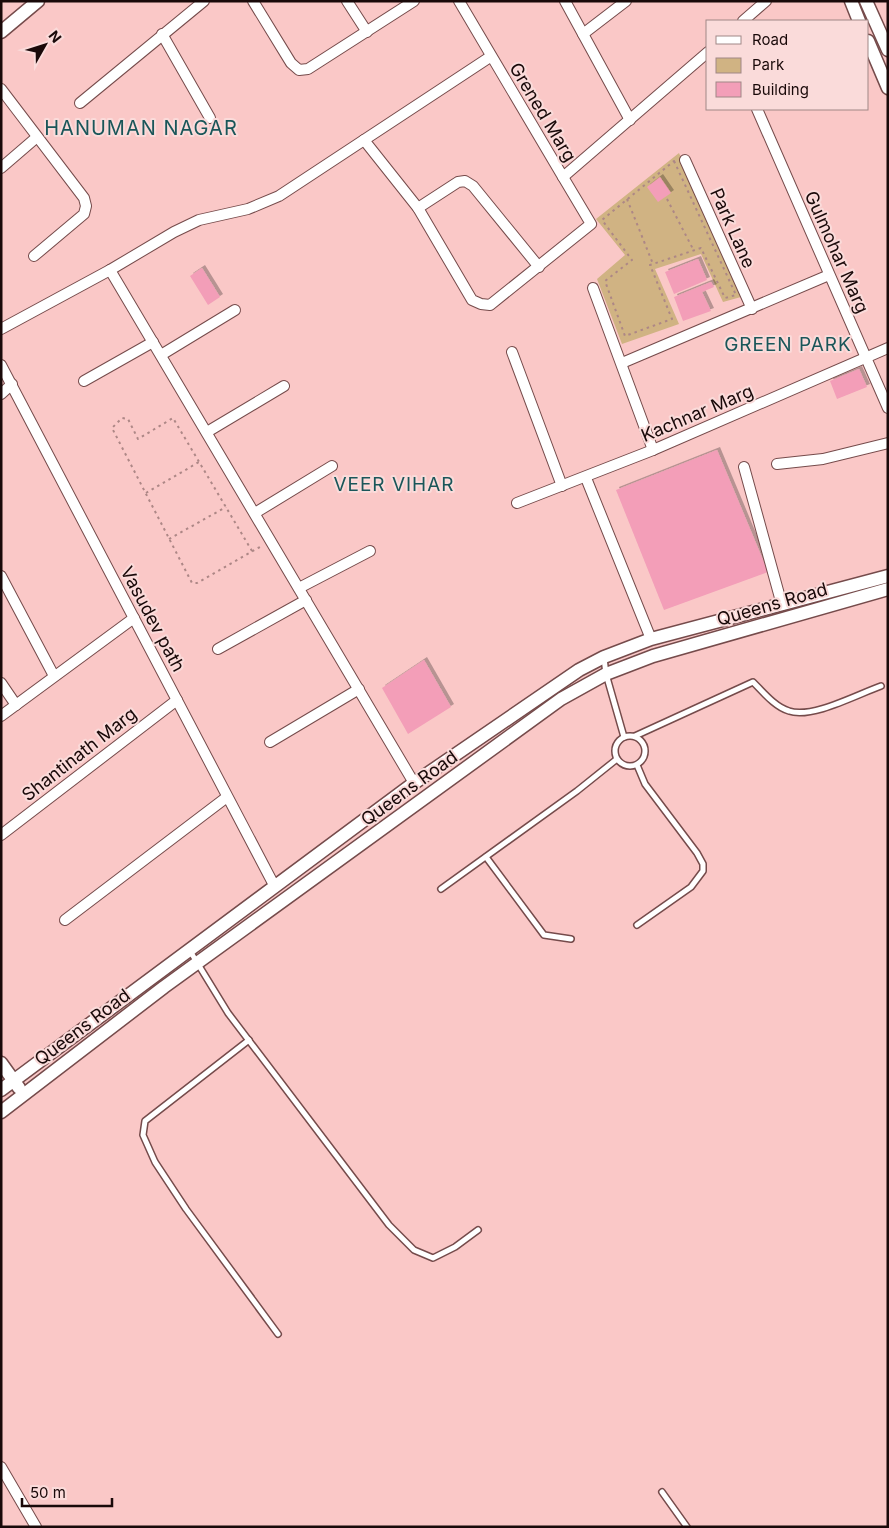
<svg xmlns="http://www.w3.org/2000/svg" width="889" height="1528" font-family="Inter,sans-serif">
  <style>
    .green { fill: #d0b383 }
    .building { fill: #f39eb8; filter: url(#shadow) }
    .lines { fill: none; stroke-linecap: round; stroke-linejoin: round }
    .service-casing { stroke: #754b4b; stroke-width: 8 }
    .minor-casing { stroke: #754b4b; stroke-width: 12 }
    .tertiary-casing { stroke: #754b4b; stroke-width: 15 }
    .path { stroke: #ad8786; stroke-width: 2; stroke-dasharray: 2.5 4; stroke-linecap: butt }
    .service { stroke: #fff; stroke-width: 5 }
    .minor { stroke: #fff; stroke-width: 10 }
    .tertiary { stroke: #fff; stroke-width: 12 }
    .labels { text-anchor: middle; dominant-baseline: central; stroke-width: 4; stroke-linejoin: round; paint-order: stroke }
    .street-label { font-size: 18px; fill: #190909; stroke: #fadbda }
    .neighbourhood-label { font-size: 19px; letter-spacing: 1px; fill: #1a5659; stroke: #fadbda }
    .quarter-label { font-size: 20px; letter-spacing: 1px; fill: #1a5659; stroke: #fadbda }
  </style>
  <defs>
    <filter id="shadow"><feDropShadow dx="3" dy="-3" stdDeviation="0" flood-color="#0004"/></filter>
  </defs>
  <rect width="100%" height="100%" fill="#fac8c7"/>
  <polygon class="green" points="679,153 741,297 723,302 701,254 655,269 679,324 622,344 597,279 625,255 596,219"/>
  <g class="building">
    <polygon points="660,177 671,193 658,202 647,187"/>
    <polygon points="698,259 707,280 674,294 665,272"/>
    <polygon points="202,268 220,297 208,305 190,276"/>
    <polygon points="711,282 714,287 702,292 711,311 683,321 674,297"/>
    <polygon points="859,369 867,387 837,399 830,381"/>
    <polygon points="717,450 768,572 664,610 616,490"/>
    <polygon points="424,660 451,707 408,734 382,688"/>
  </g>
  <g class="lines">
    <g class="service-casing">
      <g id="service">
        <polyline points="604,658 606,674 624,737"/>
        <circle cx="630" cy="751" r="15"/>
        <path d="M635,736l118,-54c10,10 22,25 36,29 23,8 69,-17 92,-25"/>
        <polyline points="486,857 544,935 571,939"/>
        <polyline points="441,889 577,791 617,759"/>
        <polyline points="637,925 691,887 703,871 703,864 697,853 645,784 637,765"/>
        <polyline points="190,951 228,1013 389,1225 414,1250 433,1258 455,1247 478,1230"/>
        <polyline points="249,1040 145,1121 143,1135 155,1162 186,1209 278,1334"/>
        <polyline points="662,1492 687,1527"/>
      </g>
    </g>
    <g class="minor-casing">
      <g id="minor">
        <polyline points="253,1 291,63 299,70 308,69 414,1"/>
        <polyline points="347,1 367,32"/>
        <polyline points="459,1 563,177 708,52"/>
        <polyline points="565,1 630,120"/>
        <polyline points="743,21 766,1"/>
        <polyline points="162,34 210,118"/>
        <polyline points="583,34 626,1"/>
        <polyline points="1,89 84,198 86,206 84,214 34,256"/>
        <polyline points="80,103 204,1"/>
        <polyline points="757,109 888,408"/>
        <polyline points="364,140 418,208 472,300 481,304 490,305 591,224 563,177"/>
        <polyline points="685,160 752,309"/>
        <polyline points="1,168 37,137"/>
        <polyline points="418,208 458,182 465,181 473,186 539,267"/>
        <polyline points="110,270 414,783"/>
        <polyline points="593,288 653,450"/>
        <polyline points="1,329 110,270 174,232 199,220 248,209 279,196 490,57"/>
        <polyline points="512,352 562,486"/>
        <polyline points="161,355 235,310"/>
        <polyline points="622,363 829,275"/>
        <polyline points="1,365 275,887"/>
        <polyline points="84,381 153,342"/>
        <polyline points="1,394 12,384"/>
        <polyline points="207,432 284,386"/>
        <polyline points="777,464 823,459 888,443"/>
        <polyline points="744,467 782,605"/>
        <polyline points="586,478 651,639"/>
        <polyline points="517,503 653,450 888,348"/>
        <polyline points="255,513 332,466"/>
        <polyline points="1,576 54,676"/>
        <polyline points="299,588 370,551"/>
        <polyline points="218,649 306,600"/>
        <polyline points="1,683 16,705"/>
        <polyline points="1,716 134,618"/>
        <polyline points="270,742 359,689"/>
        <polyline points="1,835 177,700"/>
        <polyline points="65,920 227,797"/>
        <polyline points="1,1467 36,1527"/>
      </g>
    </g>
    <g class="tertiary-casing">
      <g id="tertiary">
        <polyline points="851,1 859,21"/>
        <polyline points="866,1 888,50"/>
        <polyline points="1,32 38,1"/>
        <polyline points="868,41 888,88"/>
        <polyline points="1,1063 19,1088"/>
        <polyline points="1,1090 414,783 579,670 604,657 651,639 888,576"/>
        <polyline points="1,1112 164,987 561,699 606,674 653,656 888,589"/>
      </g>
    </g>
    <g class="path">
      <polygon points="674,161 736,295 725,298 701,248 650,265 672,319 625,336 605,281 632,260 602,220"/>
      <polyline points="627,199 653,264"/>
      <polyline points="667,199 694,251"/>
      <polyline points="146,493 199,462"/>
      <polyline points="169,539 226,507"/>
      <polyline points="252,551 173,418 138,439 128,419 122,418 112,428 192,583 197,583 258,548 260,547"/>
    </g>
    <use href="#service" class="service"/>
    <use href="#minor" class="minor"/>
    <use href="#tertiary" class="tertiary"/>
  </g>
  <g class="labels">
    <g class="street-label">
      <text transform="translate(543 112) rotate(59)">Grened Marg</text>
      <text transform="translate(733 228) rotate(66)">Park Lane</text>
      <text transform="translate(837 252) rotate(66)">Gulmohar Marg</text>
      <text transform="translate(697 413) rotate(-23)">Kachnar Marg</text>
      <text transform="translate(772 604) rotate(-16)">Queens Road</text>
      <text transform="translate(153 619) rotate(62)">Vasudev path</text>
      <text transform="translate(79 754) rotate(-38)">Shantinath Marg</text>
      <text transform="translate(409 788) rotate(-36)">Queens Road</text>
      <text transform="translate(82 1027) rotate(-37)">Queens Road</text>
    </g>
    <g class="neighbourhood-label">
      <text x="788" y="344">GREEN PARK</text>
      <text x="394" y="484">VEER VIHAR</text>
    </g>
    <g class="quarter-label">
      <text x="141" y="128">HANUMAN NAGAR</text>
    </g>
  </g>
  <rect width="889" height="1528" fill="none" stroke="#190909" stroke-width="5"/>
  <rect x="706" y="20" width="162" height="90" fill="#fadbda" stroke="#a08786"/>
  <rect x="716" y="36" width="25" height="8" fill="#ffffff" stroke="#a08786"/>
  <text x="752" y="45" font-size="15" fill="#190909">Road</text>
  <rect x="716" y="58" width="25" height="15" fill="#d0b383" stroke="#a08786"/>
  <text x="752" y="70" font-size="15" fill="#190909">Park</text>
  <rect x="716" y="82" width="25" height="15" fill="#f39eb8" stroke="#a08786"/>
  <text x="752" y="95" font-size="15" fill="#190909">Building</text>
  <g transform="translate(45 45) rotate(51)" stroke="#fadbda" stroke-width="4" paint-order="stroke">
  <path d="M0-4L9 19L0 12L-9 19Z" fill="#190909"/>
  <text y="-8" font-size="14" font-weight="bold" text-anchor="middle" fill="#190909">N</text>
  </g>
  <path d="M22 1498v8h90v-8" fill="none" stroke="#190909" stroke-width="2.5"/>
  <text x="30" y="1498" font-size="15" fill="#190909" stroke="#fadbda" stroke-width="4" paint-order="stroke">50 m</text>
</svg>
